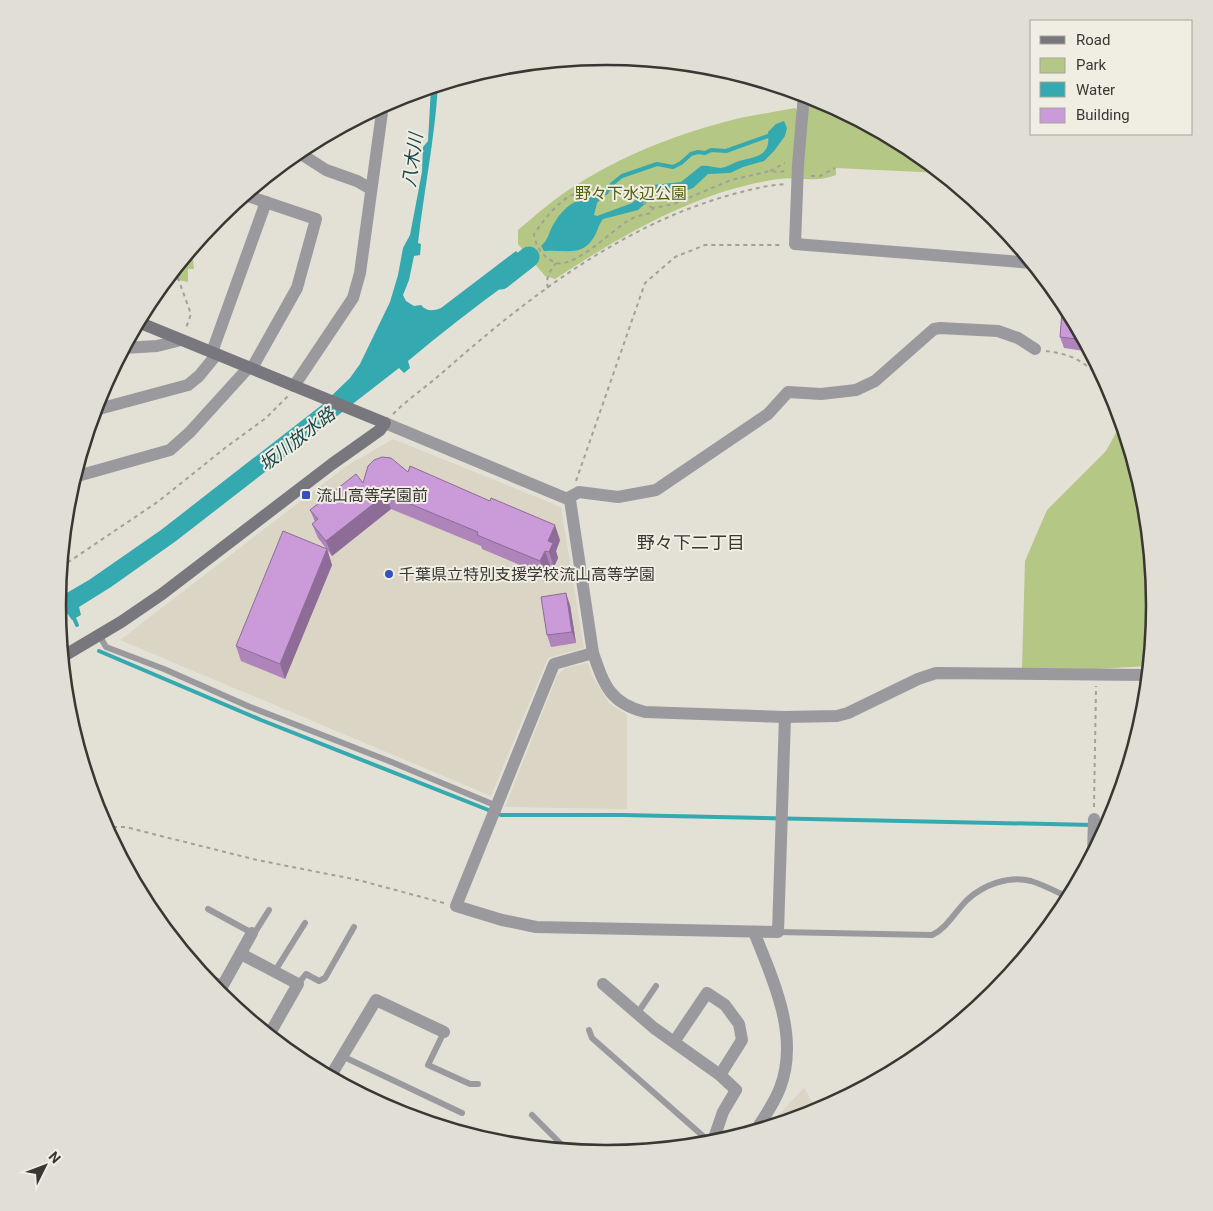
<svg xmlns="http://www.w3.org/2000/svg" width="1213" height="1211" font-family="Roboto,'Noto Sans JP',sans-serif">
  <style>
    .built { fill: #dad5c4 }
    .green { fill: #b5c785 }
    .water { fill: #34a9af }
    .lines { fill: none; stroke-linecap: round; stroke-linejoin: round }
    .stream { stroke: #34a9af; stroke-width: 4 }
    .river { stroke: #34a9af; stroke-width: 21 }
    .path { stroke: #a2a098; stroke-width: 2; stroke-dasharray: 4 4; stroke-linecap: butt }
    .lane { stroke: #9a999d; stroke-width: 6 }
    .street { stroke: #9a999d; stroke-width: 12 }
    .secondary { stroke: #78777d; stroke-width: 12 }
    .wall { fill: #ae84bb }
    .shaded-wall { fill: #8d6c98 }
    .building { fill: #ca9ad9; stroke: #8d6c98 }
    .poi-dot { fill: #334fc0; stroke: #f0ede3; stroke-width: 2 }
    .labels { text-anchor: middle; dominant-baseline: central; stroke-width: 4; stroke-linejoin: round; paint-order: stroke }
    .park-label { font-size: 16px; fill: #4f600b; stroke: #f0ede3 }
    .poi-label { font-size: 16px; fill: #383733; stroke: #f0ede3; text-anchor: start }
    .water-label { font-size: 18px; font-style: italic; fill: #18494c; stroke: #f0ede3 }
    .neighbourhood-label { font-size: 18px; fill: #383733; stroke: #f0ede3 }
    .rim { fill: none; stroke: #383733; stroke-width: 2.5 }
  </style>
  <rect width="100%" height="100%" fill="#e3e0d6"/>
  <g class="built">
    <polygon points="393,439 561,507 584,648 548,658 491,796 120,640 345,467"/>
    <polygon points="588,663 592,675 609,703 627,715 627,809 505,807 557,676 565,668"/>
    <polygon points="804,1088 818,1112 776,1125 773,1121"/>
  </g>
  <g class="green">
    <path d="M818,99l94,50 29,24 -105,-5v7c-6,2 -13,4 -19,4 -13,1 -26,-2 -38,0 -81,11 -157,56 -224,100l-10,-3 -27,-32v-14c19,-16 38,-33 60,-46 42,-27 94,-48 143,-61 24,-7 49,-10 74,-15l3,3z"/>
    <polygon points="192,249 194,269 188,269 188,282 168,278"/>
    <polygon points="1122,422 1145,499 1156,606 1150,666 1094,669 1022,668 1025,561 1047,510 1106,451"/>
  </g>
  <g class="water">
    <path d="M438,85c-3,53 -14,105 -20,158l3,1 -1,11 -6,1 -5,24 -6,15 3,6 8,5 7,-1c6,7 12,6 20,3l75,-57 14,16c-42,30 -83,61 -122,94l2,7 -6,5 -5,-5 -223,173 -65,46 -32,20 2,8 -9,5 -5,-7 -8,5 -1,-20 31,-18 72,-50 162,-126 27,-26 10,-14 30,-62 8,-27 5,-27 7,-13 12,-63 1,-25 5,-6 3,-53z"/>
    <path d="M784,121l3,7 -2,8 -11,15 -10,10 -21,6 -13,6 -22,1 -15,14 -5,2 -29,1 -21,19 -35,9c-5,6 -6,15 -11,21 -12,17 -30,9 -48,11l-3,-5c6,-5 7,-10 10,-17 14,-27 28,-31 55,-36l-9,10 -3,12 3,1 35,-13 21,-18 28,-3 20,-16c7,-1 13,2 20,2 6,-1 12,-5 18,-7 19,-5 32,-5 29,-29l8,-8z"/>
  </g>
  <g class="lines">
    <g class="stream">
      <polyline points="606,193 612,184 622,176 657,164 673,167 681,163 691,154 698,152 705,153 711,150 726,151 768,136"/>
      <polyline points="73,616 77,625"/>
      <polyline points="99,651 261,720 501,815 622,815 1093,825 1106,830"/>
    </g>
    <polyline class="river" points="501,279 529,257"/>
    <g class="path">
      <polyline points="770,171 785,163"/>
      <polyline points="811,176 820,176 835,168"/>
      <path d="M653,208l-18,-10 -3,-7 -17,-3 -2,2c-40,-6 -57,13 -79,44 1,9 5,17 12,23 3,2 7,5 10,6 18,5 55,-31 70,-41 7,-5 16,-7 25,-9l2,-5 21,-4 57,-24 39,-9 9,1 7,-1"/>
      <polyline points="175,270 191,314 186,328"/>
      <path d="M548,288c-3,-10 2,-17 8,-25"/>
      <path d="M1046,351c6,1 13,2 20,4 17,5 30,18 42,30"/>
      <path d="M393,414c15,-15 33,-27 49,-41 85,-75 178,-147 288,-178 19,-5 37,-10 56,-11"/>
      <polyline points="576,481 645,283 675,257 705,245 783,245"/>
      <polyline points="61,567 159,501 225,448 266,418 288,396"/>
      <polyline points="1094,807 1096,686"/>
      <polyline points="105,827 126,827 145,832 257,860 358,880 444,903"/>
    </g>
    <g class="lane">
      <polyline points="99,635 106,647 164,669 250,707 389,761 497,806"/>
      <polyline points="208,909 254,934 269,910"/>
      <path d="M778,932l154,3c15,-7 23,-23 35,-35 16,-15 42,-25 64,-19 13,4 26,11 39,17"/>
      <polyline points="275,971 305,923"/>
      <polyline points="201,973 224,984"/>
      <polyline points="298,984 306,974 319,981 325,978 354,927"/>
      <polyline points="637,1014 656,986"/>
      <polyline points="589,1030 592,1038 712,1144"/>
      <polyline points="444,1032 428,1065 470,1084 478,1084"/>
      <polyline points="342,1056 462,1113"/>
      <polyline points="532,1115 568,1151"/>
    </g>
    <g class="street">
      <polyline points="804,94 798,165 795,244 1033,263"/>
      <polyline points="298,152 326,170 357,181 371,189"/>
      <polyline points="245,195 316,219 297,288 252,368"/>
      <polyline points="124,348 157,346 181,340"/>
      <polyline points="212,352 266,202"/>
      <polyline points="294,386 353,298 360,273 383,105"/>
      <polyline points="95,410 188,385 199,376 217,354"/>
      <path d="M385,423l185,77 23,153c11,32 17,50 52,59l140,5 52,-1 11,-3 70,-34 18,-6 213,2"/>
      <polyline points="74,477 170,450 190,432 249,367"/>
      <polyline points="568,498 579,492 618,497 656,490 768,414 788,392 821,394 856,390 875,381 934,329 940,328 998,331 1018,338 1035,349"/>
      <polyline points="593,653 554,664 456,906 502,920 536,927 778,932 785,717"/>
      <polyline points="1093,856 1094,819"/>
      <path d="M754,932c19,48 46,104 26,156 -6,16 -16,29 -25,44"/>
      <polyline points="241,954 298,984 269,1035"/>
      <polyline points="603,984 654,1028 720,1075 736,1090 723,1112 712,1144"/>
      <polyline points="218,994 252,933"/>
      <polyline points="674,1042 707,993 725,1005 739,1024 742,1040 720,1075"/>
      <polyline points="330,1077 376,1000 444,1032"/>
    </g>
    <polyline class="secondary" points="62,657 121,622 162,594 332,464 380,430 385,423 138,322"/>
  </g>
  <g class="wall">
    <polygon points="1063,300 1091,352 1064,348 1060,337"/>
    <polygon points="408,472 490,501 560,540 556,551 558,558 554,567 550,565 546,576 482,549 481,546 391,509 332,556 318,538 312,524 315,522 310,510 363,483"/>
    <polygon points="327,549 332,565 285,679 241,661 236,646"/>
    <polygon points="570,605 576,643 551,647 547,635"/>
  </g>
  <g class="shaded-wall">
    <polygon points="386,494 391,509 332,556 326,541"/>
    <polygon points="555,525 560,540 556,551 558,558 554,567 549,552 548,541"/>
    <polygon points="327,549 332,565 285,679 280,664"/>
    <polygon points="545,551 550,565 546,576 540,561"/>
    <polygon points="566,593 570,605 576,643 572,632"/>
  </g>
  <g class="building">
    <polygon points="1063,300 1063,301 1085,340 1060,337"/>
    <polygon points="382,457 391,458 408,472 410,466 490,501 491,498 555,525 548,541 553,543 549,552 545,551 540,561 477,535 478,532 386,494 326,541 312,524 318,519 310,510 356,474 363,483 368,466 374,460"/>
    <polygon points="283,531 327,549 280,664 236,646"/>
    <polygon points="566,593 572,632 547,635 541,597"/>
  </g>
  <g class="poi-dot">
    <rect x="301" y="490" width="10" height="10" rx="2.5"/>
    <circle cx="389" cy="574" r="5"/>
  </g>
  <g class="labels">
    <g class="park-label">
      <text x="631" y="193">野々下水辺公園</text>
    </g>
    <g class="poi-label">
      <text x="316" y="495">流山高等学園前</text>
      <text x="399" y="574">千葉県立特別支援学校流山高等学園</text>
    </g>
    <g class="water-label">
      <text transform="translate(412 160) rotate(-82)">八木川</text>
      <text transform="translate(297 439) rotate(-38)">坂川放水路</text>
    </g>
    <g class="neighbourhood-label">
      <text x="691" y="542">野々下二丁目</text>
    </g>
  </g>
  <path d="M0 0H1213V1211H0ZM66 605a540 540 0 1 1 1080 0a540 540 0 1 1-1080 0Z" fill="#e1ded5" fill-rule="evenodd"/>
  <path class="rim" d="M66 605a540 540 0 1 1 1080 0a540 540 0 1 1-1080 0Z"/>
  <rect x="1030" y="20" width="162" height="115" fill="#f0ede3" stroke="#a6a49d"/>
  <rect x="1040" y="36" width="25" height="8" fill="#78777d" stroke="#a6a49d"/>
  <text x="1076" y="45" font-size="15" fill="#383733">Road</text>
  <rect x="1040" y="58" width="25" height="15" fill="#b5c785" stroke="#a6a49d"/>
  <text x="1076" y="70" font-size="15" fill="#383733">Park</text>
  <rect x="1040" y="82" width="25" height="15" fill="#34a9af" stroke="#a6a49d"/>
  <text x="1076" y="95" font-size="15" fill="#383733">Water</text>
  <rect x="1040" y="108" width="25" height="15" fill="#ca9ad9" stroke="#a6a49d"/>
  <text x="1076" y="120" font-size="15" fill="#383733">Building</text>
  <g transform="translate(45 1166) rotate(48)" stroke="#f0ede3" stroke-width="4" paint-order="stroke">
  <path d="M0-4L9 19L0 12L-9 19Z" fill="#383733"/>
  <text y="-8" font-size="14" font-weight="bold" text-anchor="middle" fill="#383733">N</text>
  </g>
</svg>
